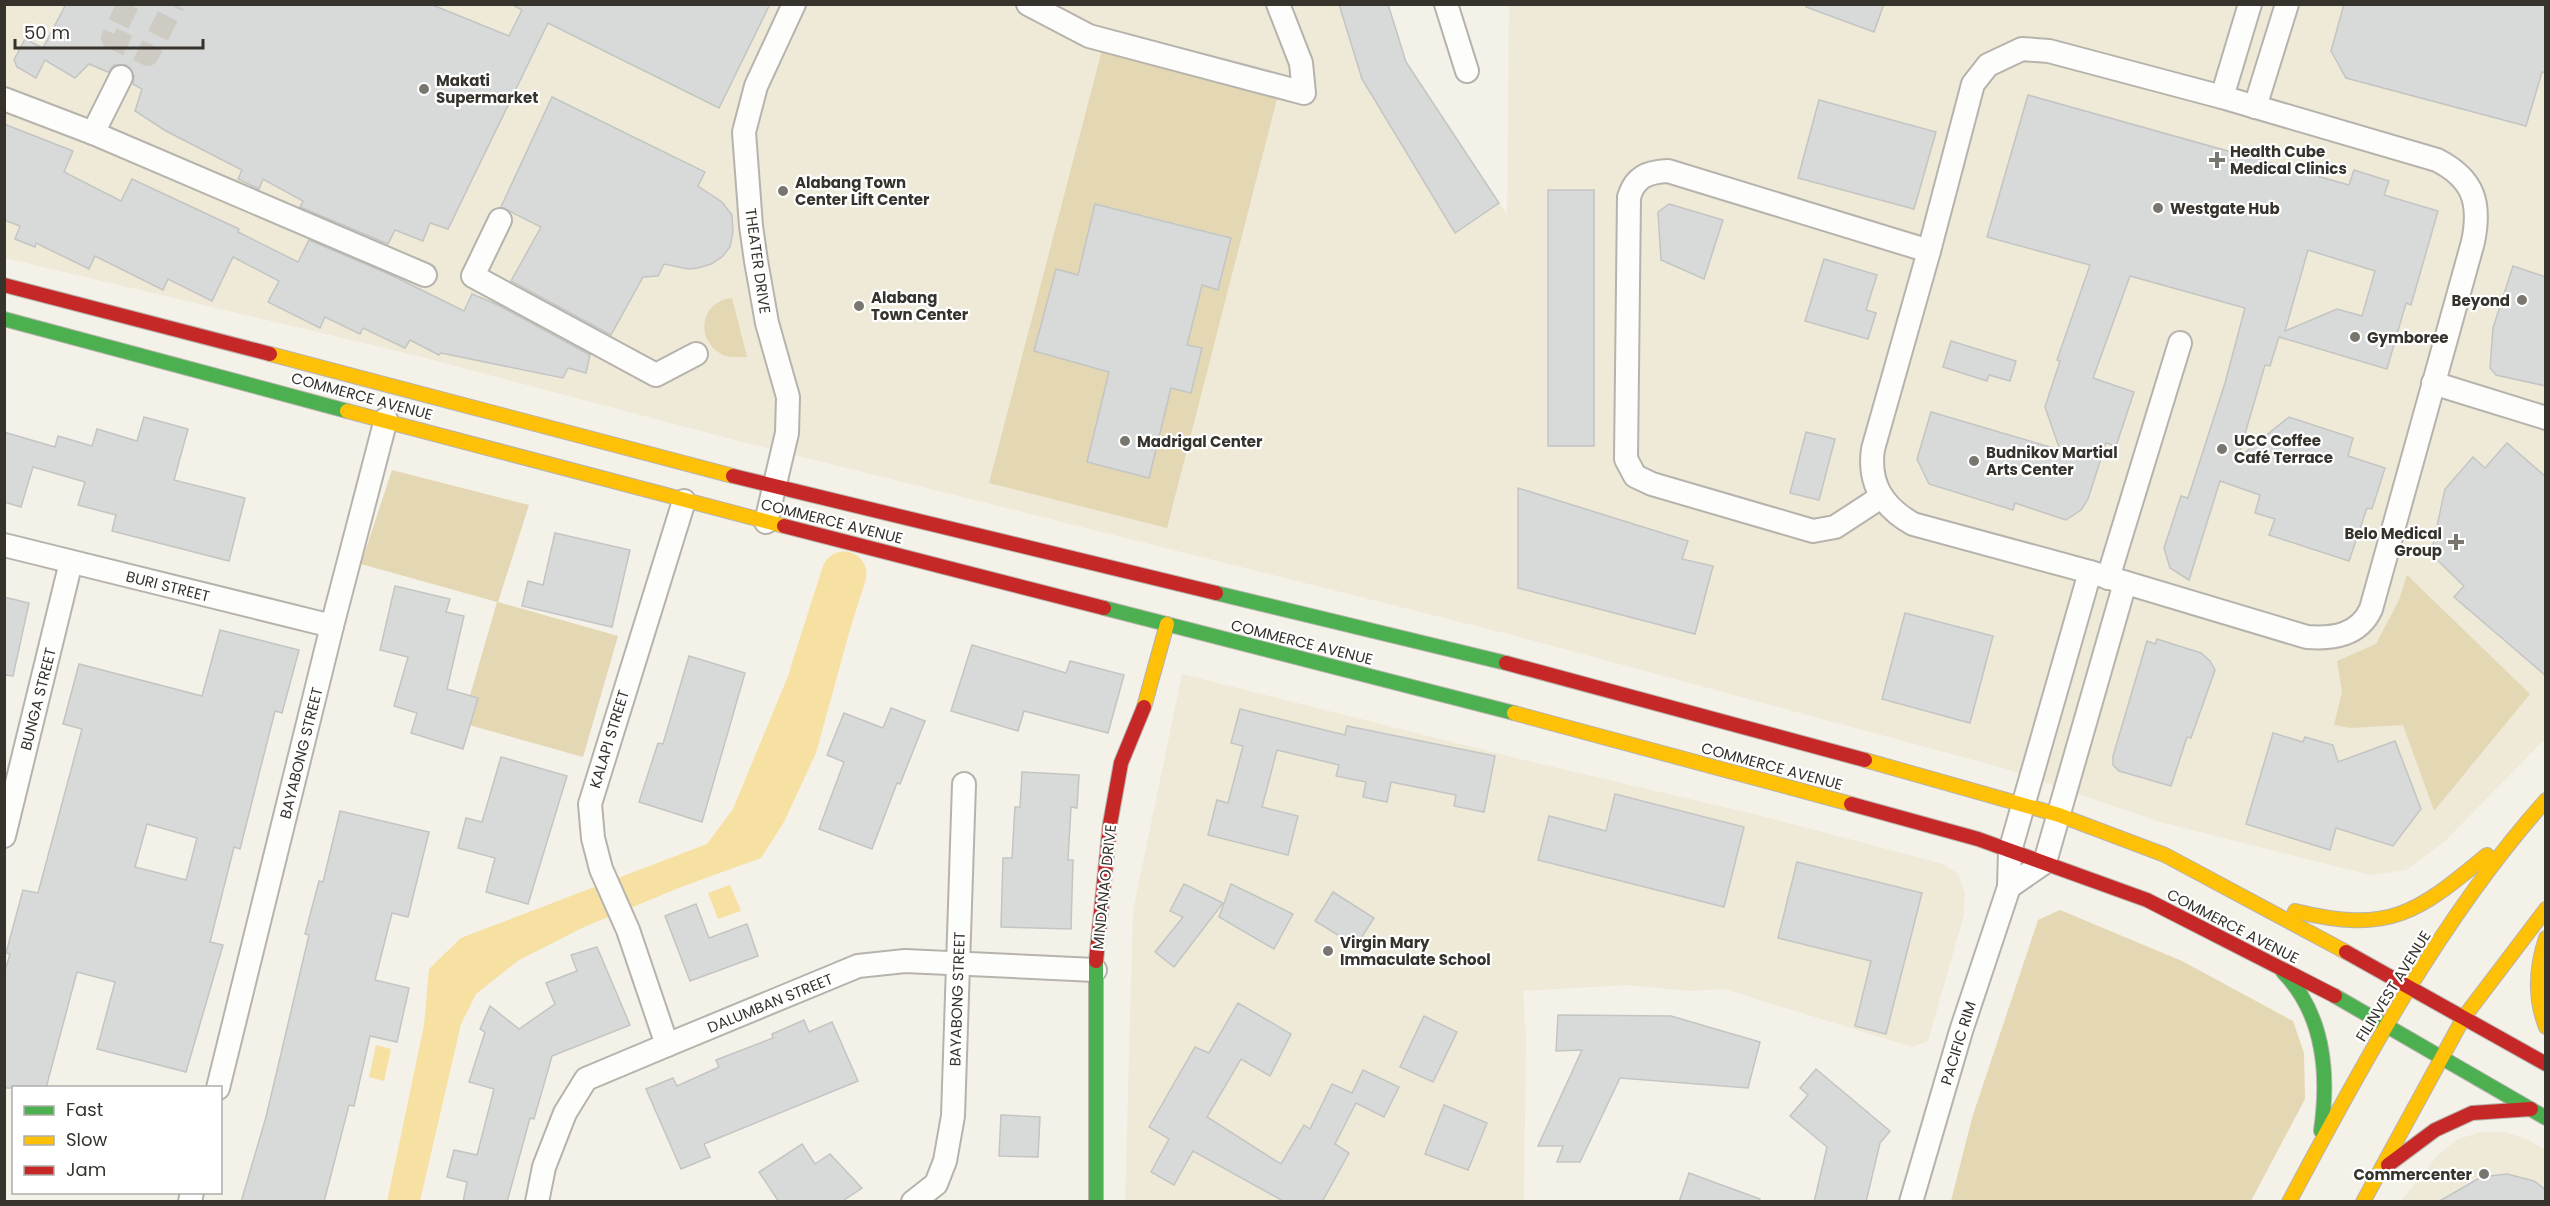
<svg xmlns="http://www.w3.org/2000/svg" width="2550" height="1206" font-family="Poppins,sans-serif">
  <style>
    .built { fill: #efe9d8 }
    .green { fill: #e4d7b3 }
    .water { fill: #f6e0a2 }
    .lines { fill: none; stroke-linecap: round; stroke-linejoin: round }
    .river { stroke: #f6e0a2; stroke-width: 45 }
    .building { fill: #d8dad9; stroke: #c3c5c3; stroke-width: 1.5; fill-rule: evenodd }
    .street-tunnel { stroke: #cecbc3; stroke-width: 22; stroke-dasharray: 22 11; stroke-linecap: butt }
    .street-casing { stroke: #b6b3ac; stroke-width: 26 }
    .fast-casing { stroke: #b6b3ac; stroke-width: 16 }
    .slow-casing { stroke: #b6b3ac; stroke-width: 16 }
    .jam-casing { stroke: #b6b3ac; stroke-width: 16 }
    .street { stroke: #fdfdfc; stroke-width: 22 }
    .fast { stroke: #4caf50; stroke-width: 14 }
    .slow { stroke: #ffc107; stroke-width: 14 }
    .jam { stroke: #c62828; stroke-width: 14 }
    .poi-dot { fill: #78766e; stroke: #fff; stroke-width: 2 }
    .labels { text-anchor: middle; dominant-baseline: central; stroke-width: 4.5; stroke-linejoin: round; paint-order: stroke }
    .poi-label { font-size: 15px; font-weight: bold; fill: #36332d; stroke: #fff; text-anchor: start }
    .street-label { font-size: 15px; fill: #36332d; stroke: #fff }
  </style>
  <rect width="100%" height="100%" fill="#f4f1e8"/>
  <g class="built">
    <polygon points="5,5 1388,5 1406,62 1507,215 1509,5 2545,5 2545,739 2445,841 2406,870 2370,875 2160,822 2003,768 1512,635 735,440 414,355 5,258"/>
    <polygon points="1182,674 1524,760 1766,817 1943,864 1958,874 1965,893 1964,915 1928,1041 1912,1047 1724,989 1690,991 1626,985 1523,991 1526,1038 1524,1201 1125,1202 1133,911"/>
    <polygon points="2480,1132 2504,1132 2527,1139 2545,1150 2545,1201 2400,1202 2438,1155 2456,1140"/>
  </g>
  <g class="green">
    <polygon points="1102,50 1278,95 1167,528 989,483"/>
    <path d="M732,298l15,59c-7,0 -18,1 -24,-2 -28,-14 -24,-54 9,-57z"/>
    <polygon points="392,470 529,505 498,602 618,636 583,757 462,723 497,602 361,564"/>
    <polygon points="2407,575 2530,694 2434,811 2403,725 2351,728 2334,725 2342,692 2337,661 2376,644 2399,600"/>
    <polygon points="2060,910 2182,961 2293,1021 2304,1053 2305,1099 2251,1201 1951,1201 1972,1118 2038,920"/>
  </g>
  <g class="water">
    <polygon points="815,611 852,622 816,753 784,822 761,858 681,887 584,927 519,960 476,994 461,1024 420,1201 387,1202 424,1025 429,969 461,938 707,844 733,809"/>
    <polygon points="730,885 741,911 718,919 708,893"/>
    <polygon points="376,1045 391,1049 384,1081 369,1077"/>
  </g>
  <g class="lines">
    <polyline class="river" points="812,674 844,574"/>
  </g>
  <g class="building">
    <polygon points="66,4 430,4 509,36 522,10 511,4 770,4 719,108 548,23 448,229 430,223 423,241 395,230 388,244 300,207 303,201 263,179 259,189 238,179 242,170 166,131 135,111 142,89 133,84 134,76 126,65 114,65 108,72 89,64 75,78 45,60 36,78 17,67 14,60 25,39 43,48"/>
    <polygon points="1339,4 1388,4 1406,62 1499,203 1455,233 1362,79"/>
    <polygon points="1806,4 1884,4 1874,32 1806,7"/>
    <polygon points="2344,4 2546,4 2546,73 2542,72 2526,126 2346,78 2331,51"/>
    <path d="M2028,95l321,90 5,-15 35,11 -5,14 54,16 -27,94 -5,-2 -19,66 -108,-32 -9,29 -5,-1 -27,93 51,-41 64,21 -5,18 37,12 -13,41 -5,-1 -18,53 -80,-26 6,-16 -20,-6 5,-18 -40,-14 -31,99 -19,-12 -6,-20 17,-52 7,2 37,-115 20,-75 -115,-32 -37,102 41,14 -18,54 -10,-3 -18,56 -7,11 -15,10 -51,-17 -2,7 -84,-26 -12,-25 14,-47 129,38 -15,-43 15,-46 -3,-1 33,-95 -103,-28zM2308,250l67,21 -13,45 -25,-7 -52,22z"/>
    <polygon points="552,97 705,172 698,186 722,202 732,215 733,232 730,247 722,257 711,264 698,268 688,269 664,264 658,276 643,277 611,335 511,281 541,227 501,207"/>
    <polygon points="1819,100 1936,132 1914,209 1798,178"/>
    <polygon points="4,124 73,151 64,172 121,201 132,179 239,229 238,232 298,262 309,240 391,275 464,311 472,294 498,305 590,355 586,373 568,368 563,378 441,353 439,355 410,340 405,348 363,328 360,334 325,317 320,328 268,302 279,281 233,257 212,301 168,279 163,290 95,256 89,269 36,243 35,247 15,239 20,226 4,220"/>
    <rect x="1548" y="190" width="46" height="256"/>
    <polygon points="1095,204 1231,238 1218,290 1202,285 1187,345 1202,348 1191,393 1171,388 1149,478 1087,462 1109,372 1034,351 1056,269 1078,275"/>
    <polygon points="1669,204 1723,220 1704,279 1661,260 1658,212"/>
    <polygon points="1824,259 1877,275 1866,310 1876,313 1868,339 1805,321"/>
    <polygon points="2513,266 2546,277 2546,386 2496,375 2490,368 2493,328"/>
    <polygon points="1951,341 2016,361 2010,381 1989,375 1987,381 1943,367"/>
    <polygon points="144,417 188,429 174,480 245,498 229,561 112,531 116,515 78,505 85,482 33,467 21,507 4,502 4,432 55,447 58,436 92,446 97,429 137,441"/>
    <polygon points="1806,432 1835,439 1819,500 1790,493"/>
    <polygon points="2507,443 2546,477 2546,676 2454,597 2464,586 2431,554 2445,489 2473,457 2485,468"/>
    <polygon points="1518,488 1688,541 1682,559 1713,566 1695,634 1518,588"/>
    <polygon points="555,533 630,550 612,627 522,606 528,581 543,585"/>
    <polygon points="395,586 450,599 446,612 464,616 447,689 478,698 463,749 411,733 417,713 394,706 408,657 380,650"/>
    <polygon points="4,597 29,603 13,676 4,675"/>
    <polygon points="1905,613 1993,636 1970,723 1882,699"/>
    <path d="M220,630l79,20 -17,63 -7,-2 -35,138 -6,-2 -24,95 13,3 -37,127 -89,-23 18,-67 -38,-10 -31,116h-42v-114l6,-20 -4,-1 17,-63 15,3 44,-164 -19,-5 16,-60 123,32zM147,824l50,14 -11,42 -51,-13z"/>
    <polygon points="2157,639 2201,653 2210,661 2215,670 2191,738 2187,737 2171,786 2119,771 2113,765 2113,756 2147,641 2155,644"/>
    <polygon points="972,645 1066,673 1070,661 1124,675 1108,733 1024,711 1018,731 951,711"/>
    <polygon points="689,656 745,673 702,822 639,802 658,743 663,744"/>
    <polygon points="891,708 925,721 900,784 897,783 872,849 819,829 844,762 827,755 844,713 883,728"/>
    <polygon points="1240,709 1345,735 1347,726 1495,756 1484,812 1454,806 1456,795 1391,782 1387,802 1363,797 1366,782 1336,776 1339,765 1277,750 1262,807 1298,816 1288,855 1208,835 1217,800 1228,803 1243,746 1231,743"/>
    <polygon points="2273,733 2303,742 2305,737 2333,745 2338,762 2395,741 2421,809 2393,846 2336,828 2330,850 2246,824"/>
    <polygon points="501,757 567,776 528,904 486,892 495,858 458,848 466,818 482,822"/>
    <polygon points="1022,772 1079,775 1077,808 1071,807 1068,860 1073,860 1071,929 1001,927 1003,858 1012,858 1015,807 1020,807"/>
    <polygon points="1615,794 1744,827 1724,907 1538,860 1549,816 1606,831"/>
    <polygon points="340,811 429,832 408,917 392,913 375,980 409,988 397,1042 370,1036 354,1106 349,1105 324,1202 241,1202 266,1117 309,935 305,934 319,881 323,882"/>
    <polygon points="1797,862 1922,893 1886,1034 1855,1026 1871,961 1778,938"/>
    <polygon points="1184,884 1223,903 1174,967 1155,952 1183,917 1170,911"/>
    <polygon points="1231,884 1293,914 1274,949 1219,917"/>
    <polygon points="1333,892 1374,918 1356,946 1315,921"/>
    <polygon points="696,904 709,938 747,924 758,956 690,981 665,916"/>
    <polygon points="597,947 630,1025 552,1056 534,1119 530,1118 507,1202 463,1202 467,1182 447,1177 454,1150 477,1155 494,1089 469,1082 485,1032 480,1029 490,1006 519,1029 555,1004 546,983 577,971 571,955"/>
    <polygon points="1238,1003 1291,1034 1270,1076 1241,1059 1207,1117 1281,1164 1304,1125 1310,1129 1332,1084 1352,1093 1363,1070 1399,1087 1384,1117 1356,1103 1335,1144 1349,1153 1322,1202 1285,1202 1193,1151 1174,1185 1151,1172 1169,1139 1149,1127 1195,1047 1209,1053"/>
    <polygon points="1558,1015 1671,1016 1760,1042 1748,1088 1620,1078 1580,1162 1557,1162 1563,1146 1538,1146 1582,1050 1556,1051"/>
    <polygon points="1424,1016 1457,1032 1433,1082 1400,1067"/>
    <polygon points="804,1020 809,1032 832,1022 858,1081 704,1144 710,1157 681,1169 646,1089 673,1078 677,1086 719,1067 716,1060 773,1038 772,1034"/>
    <polygon points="1816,1069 1890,1131 1880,1143 1866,1202 1814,1202 1827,1147 1790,1116 1808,1095 1800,1088"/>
    <polygon points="1444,1105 1487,1123 1468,1170 1425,1154"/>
    <polygon points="1001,1115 1040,1117 1038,1157 999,1156"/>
    <polygon points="802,1144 815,1164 830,1154 862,1188 841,1202 779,1202 759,1172"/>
    <polygon points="1689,1173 1760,1199 1759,1202 1679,1202"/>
    <polygon points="2507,1174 2534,1181 2546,1190 2546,1202 2438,1202 2481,1177"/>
  </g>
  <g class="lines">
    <polyline class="street-tunnel" points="128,4 112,38 148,55 174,4"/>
    <g class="street-casing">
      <g id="street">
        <polyline points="1028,4 1089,36 1304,93 1301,63 1278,4"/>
        <polyline points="1446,4 1467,71"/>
        <path d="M2022,49l27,2 173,46 215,63c37,19 44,43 36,82l-102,367c-12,26 -37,30 -64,28l-217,-65 -177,-48c-30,-17 -45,-40 -40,-75l56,-198 44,-167 15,-19z"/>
        <polyline points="2222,97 2250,4"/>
        <polyline points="4,99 93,133 425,275"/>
        <polyline points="2255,107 2287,4"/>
        <polyline points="93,133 121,77"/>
        <polyline points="500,220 473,276 656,375 696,354"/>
        <polyline points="2433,383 2546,418"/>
        <path d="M1881,497l-46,30 -22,4 -161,-47 -17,-8 -9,-17 3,-262c6,-20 18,-25 39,-26l261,80"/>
        <polyline points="766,522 787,433 788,397 767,323 756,261 751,226 744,132 756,86 794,4"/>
        <polyline points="4,545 332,626"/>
        <polyline points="2108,578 2180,343"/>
        <polyline points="4,836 71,562"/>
        <polyline points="2009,887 2045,862 2125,583"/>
        <polyline points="667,1045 628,930 601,869 593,838 590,804 684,501"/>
        <polyline points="218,1088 332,626 386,419"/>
        <polyline points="190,1202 192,1192"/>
        <polyline points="537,1202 544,1167 565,1113 586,1079 667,1045 858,966 905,961 1095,970"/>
        <polyline points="913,1202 936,1184 945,1161 953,1116 964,784"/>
        <polyline points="1911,1202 1961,1031 2009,887 2010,851 2090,572"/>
      </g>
    </g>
    <g class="fast-casing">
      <g id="fast">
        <polyline points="4,319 347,411"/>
        <polyline points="1216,593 1506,663"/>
        <polyline points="1104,608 1514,713"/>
        <polyline points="1096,961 1096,1202"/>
        <path d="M2283,972c41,42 46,103 38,159"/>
        <polyline points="2335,996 2546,1118"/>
      </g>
    </g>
    <g class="slow-casing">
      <g id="slow">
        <polyline points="270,354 733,476"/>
        <polyline points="347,411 784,526"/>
        <polyline points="1144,707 1167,624"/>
        <polyline points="1514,713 1851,804"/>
        <polyline points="1865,760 2059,815 2165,855 2346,952"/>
        <path d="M2295,911c94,23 121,3 192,-56"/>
        <path d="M2546,938c-10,30 -12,59 0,89"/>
        <path d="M2289,1202c73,-137 153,-286 257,-402"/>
        <polyline points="2363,1202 2464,1017 2546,909"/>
      </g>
    </g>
    <g class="jam-casing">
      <g id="jam">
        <polyline points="4,285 270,354"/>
        <polyline points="733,476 1216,593"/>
        <polyline points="784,526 1104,608"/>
        <polyline points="1506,663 1865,760"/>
        <polyline points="1851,804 1978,839 2147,900 2335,996"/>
        <polyline points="2346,952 2546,1064"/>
        <polyline points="1096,961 1110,824 1121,763 1144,707"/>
        <polyline points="2388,1165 2435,1130 2472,1113 2531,1109"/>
      </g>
    </g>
    <use href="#street" class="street"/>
    <use href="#fast" class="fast"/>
    <use href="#slow" class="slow"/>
    <use href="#jam" class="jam"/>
  </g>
  <g class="poi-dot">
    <circle cx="424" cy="89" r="6"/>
    <path d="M2214 151h6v6h6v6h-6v6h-6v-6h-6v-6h6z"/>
    <circle cx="783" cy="191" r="6"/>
    <circle cx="2158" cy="208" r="6"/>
    <circle cx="2522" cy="300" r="6"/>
    <circle cx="859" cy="306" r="6"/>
    <circle cx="2355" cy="337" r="6"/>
    <circle cx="1125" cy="441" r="6"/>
    <circle cx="2222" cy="449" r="6"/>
    <circle cx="1974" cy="461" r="6"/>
    <path d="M2453 533h6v6h6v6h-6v6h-6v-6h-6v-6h6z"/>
    <circle cx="1328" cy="951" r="6"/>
    <circle cx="2484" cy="1174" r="6"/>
  </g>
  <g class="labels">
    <g class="poi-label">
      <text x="436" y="80">Makati<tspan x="436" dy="17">Supermarket</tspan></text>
      <text x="2230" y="151">Health Cube<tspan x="2230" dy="17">Medical Clinics</tspan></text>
      <text x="795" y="182">Alabang Town<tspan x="795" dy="17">Center Lift Center</tspan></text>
      <text x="2170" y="208">Westgate Hub</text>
      <text x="871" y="297">Alabang<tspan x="871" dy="17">Town Center</tspan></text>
      <text x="2510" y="300" text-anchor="end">Beyond</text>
      <text x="2367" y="337">Gymboree</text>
      <text x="2234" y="440">UCC Coffee<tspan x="2234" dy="17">Café Terrace</tspan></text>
      <text x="1137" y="441">Madrigal Center</text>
      <text x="1986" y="452">Budnikov Martial<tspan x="1986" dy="17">Arts Center</tspan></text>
      <text x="2442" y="533" text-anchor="end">Belo Medical<tspan x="2442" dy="17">Group</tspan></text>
      <text x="1340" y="942">Virgin Mary<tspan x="1340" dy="17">Immaculate School</tspan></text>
      <text x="2472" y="1174" text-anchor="end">Commercenter</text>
    </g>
    <g class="street-label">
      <text transform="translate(758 261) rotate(82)">THEATER DRIVE</text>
      <text transform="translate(362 396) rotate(15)">COMMERCE AVENUE</text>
      <text transform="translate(832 521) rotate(14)">COMMERCE AVENUE</text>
      <text transform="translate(168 586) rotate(14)">BURI STREET</text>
      <text transform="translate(1302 642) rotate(14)">COMMERCE AVENUE</text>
      <text transform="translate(38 699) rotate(-76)">BUNGA STREET</text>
      <text transform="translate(609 739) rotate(-73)">KALAPI STREET</text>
      <text transform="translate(301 753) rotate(-76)">BAYABONG STREET</text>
      <text transform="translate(1772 766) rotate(15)">COMMERCE AVENUE</text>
      <text transform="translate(1104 887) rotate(-84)">MINDANAO DRIVE</text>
      <text transform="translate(2233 926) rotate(27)">COMMERCE AVENUE</text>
      <text transform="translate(2393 986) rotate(-58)">FILINVEST AVENUE</text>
      <text transform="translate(957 999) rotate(-88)">BAYABONG STREET</text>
      <text transform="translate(770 1003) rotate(-22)">DALUMBAN STREET</text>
      <text transform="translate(1958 1043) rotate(-73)">PACIFIC RIM</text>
    </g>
  </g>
  <rect width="2550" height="1206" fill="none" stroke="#36332d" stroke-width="12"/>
  <rect x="12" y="1086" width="210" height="108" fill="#ffffff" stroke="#afadab" stroke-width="1.5"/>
  <rect x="24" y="1106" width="30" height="9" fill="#4caf50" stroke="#afadab" stroke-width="1.5"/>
  <text x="66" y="1116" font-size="18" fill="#36332d">Fast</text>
  <rect x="24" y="1136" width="30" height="9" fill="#ffc107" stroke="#afadab" stroke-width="1.5"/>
  <text x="66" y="1146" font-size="18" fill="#36332d">Slow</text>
  <rect x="24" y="1166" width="30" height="9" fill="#c62828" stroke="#afadab" stroke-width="1.5"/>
  <text x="66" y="1176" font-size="18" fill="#36332d">Jam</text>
  <path d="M15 39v9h188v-9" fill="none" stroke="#36332d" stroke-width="3"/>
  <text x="24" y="39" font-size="18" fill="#36332d" stroke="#ffffff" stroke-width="4.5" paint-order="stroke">50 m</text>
</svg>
